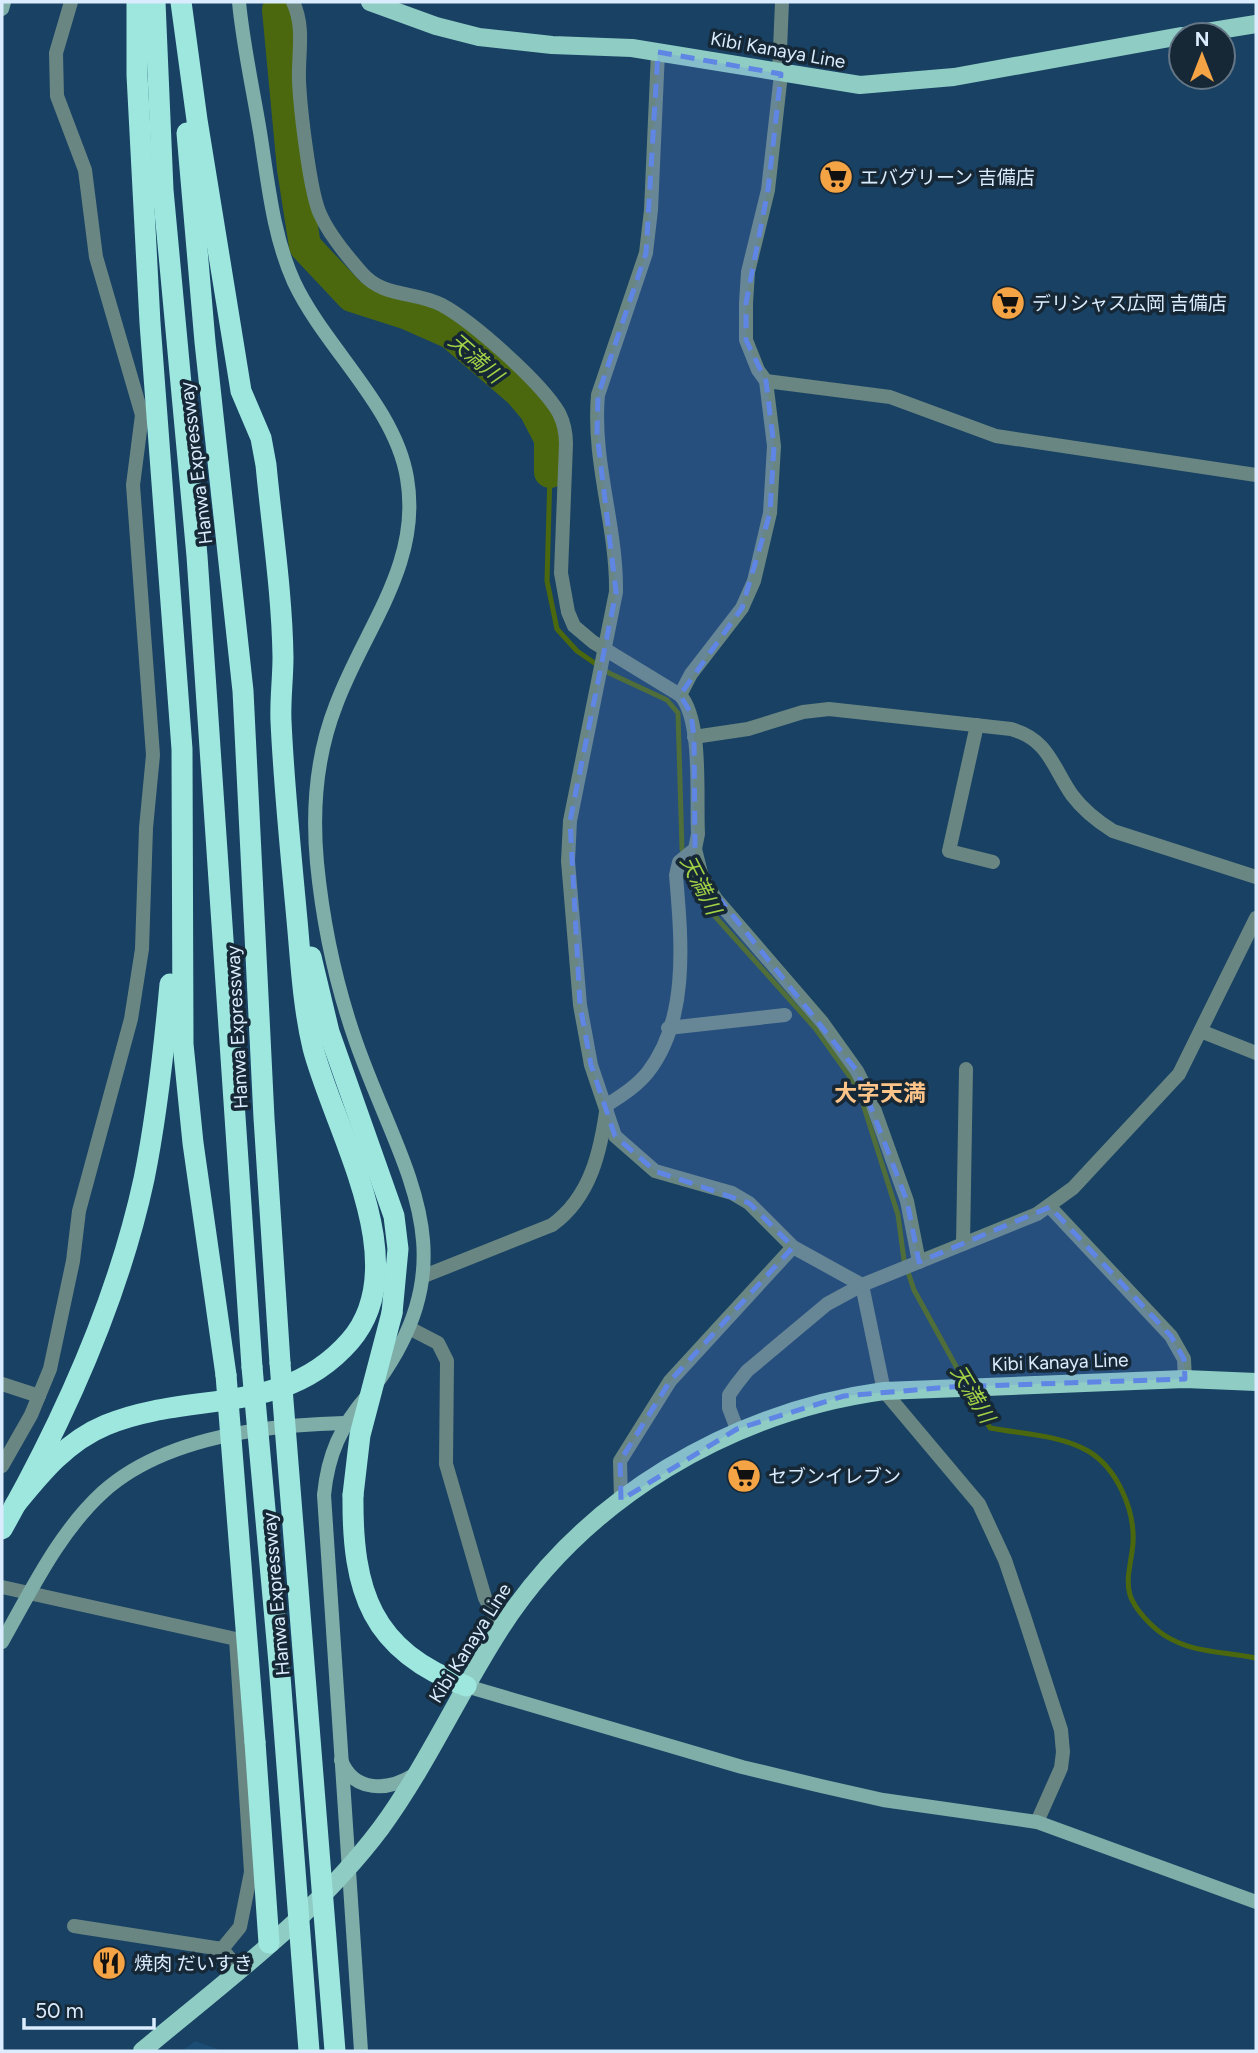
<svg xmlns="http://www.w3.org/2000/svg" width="1258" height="2053" font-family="Figtree,'Noto Sans JP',sans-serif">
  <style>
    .built { fill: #1c4c74 }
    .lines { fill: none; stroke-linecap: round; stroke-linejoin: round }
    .stream { stroke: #4c680f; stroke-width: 5 }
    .river { stroke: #4c680f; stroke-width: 32 }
    .street { stroke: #698682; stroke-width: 14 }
    .secondary { stroke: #7fada8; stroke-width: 14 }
    .primary { stroke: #8fccc4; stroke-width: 18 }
    .highway { stroke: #9de7df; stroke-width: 21 }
    .highway-bridge { stroke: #9de7df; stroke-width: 21 }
    .marked { fill: #5f85e5; fill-opacity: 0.2; stroke: #5f85e5; stroke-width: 5; stroke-dasharray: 14 9; stroke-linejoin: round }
    .labels { text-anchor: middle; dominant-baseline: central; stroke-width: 7; stroke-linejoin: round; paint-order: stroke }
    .street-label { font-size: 19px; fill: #daecfd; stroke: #162736 }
    .poi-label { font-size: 19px; fill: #daecfd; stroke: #162736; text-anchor: start }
    .water-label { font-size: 21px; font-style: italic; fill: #a1d246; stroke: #162736 }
    .quarter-label { font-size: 23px; font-weight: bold; fill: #fdc489; stroke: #162736 }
  </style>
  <rect width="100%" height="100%" fill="#184163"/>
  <polygon class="built" points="195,2041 223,2051 182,2051"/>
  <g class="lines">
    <path class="stream" d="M550,472l-3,109 10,48 20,22 32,22 58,27 11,13 4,136 12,33 18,31 103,115 43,60 40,127 6,45 10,30 76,138c32,6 70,7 98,23 29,17 47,59 45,92 -1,17 -8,35 -3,52 5,15 22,32 34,40 29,19 61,16 92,23"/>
    <polyline class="river" points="278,10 293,169 305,246 352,296 408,314 451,333 519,391 535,410 550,439 550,472"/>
    <g class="street">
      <path d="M293,2c12,25 5,52 6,78 1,26 11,116 22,136 9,20 26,40 40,56 23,27 53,18 81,33 31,17 100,78 117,108 5,10 7,20 7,31l-5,129 7,39 6,14 19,16 87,53"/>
      <path d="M658,52l-7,158 -5,43 -48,142c-6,67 19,131 18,197l-46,229 -2,40 12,144 11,60 24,71 40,35 77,22 17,10 44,44 69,38 22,106 95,113 26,56 19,56 37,114 2,22 -2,16 -24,54"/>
      <polyline points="779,73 782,2"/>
      <polyline points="766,381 890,397 996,436 1256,475"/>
      <polyline points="977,725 949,851 993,862"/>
      <path d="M694,737l54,-8 55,-17 26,-3 182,20c38,11 41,37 61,66 12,16 25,26 41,36l143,46"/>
      <polyline points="695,849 702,877 716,899 822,1022 857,1071 870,1097 907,1201 919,1262"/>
      <polyline points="668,1028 785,1015"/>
      <polyline points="1203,1032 1256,1053"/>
      <polyline points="1050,1207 1171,1336 1184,1359 1185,1379"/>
      <polyline points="963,1244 966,1069"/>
      <path d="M424,1276l128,-51c39,-28 49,-75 55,-120 14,-9 30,-19 41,-33 42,-54 33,-135 28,-197l3,-13 16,-13 3,-15c-2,-34 5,-114 -18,-139l11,-21 51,-66 12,-27 16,-68 4,-67 -8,-65 -8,-11 -12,-30v-37l2,-31 20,-82 13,-116"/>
      <polyline points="411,1329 438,1343 447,1361 446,1464 485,1598 501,1628"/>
      <polyline points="2,1384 39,1396"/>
      <polyline points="737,1429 729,1408 729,1395 736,1385 747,1371 827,1304 862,1285 1037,1214 1073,1188 1179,1074 1256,918"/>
      <polyline points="2,1466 31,1415 50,1369 73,1261 79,1211 131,1019 142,949 146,828 153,755 133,485 142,415 96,257 85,170 57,96 56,53 71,2"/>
      <polyline points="621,1500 620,1461 670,1381 793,1247"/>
      <polyline points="2,1587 236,1639 251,1872 240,1927 222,1949 239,1969"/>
      <polyline points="74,1926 222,1949"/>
    </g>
    <g class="secondary">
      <path d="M239,2c4,43 14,87 21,130 8,50 13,104 34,150 31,66 101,124 113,196 15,86 -43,151 -71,227 -20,51 -24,104 -19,158 6,61 19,122 39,179 45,128 114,209 23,338"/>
      <polyline points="2,9 4,2"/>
      <path d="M2,1642c29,-51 57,-110 101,-150 61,-55 162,-67 241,-69"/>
      <polyline points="466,1686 742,1767 821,1786 883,1800 1037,1822 1256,1902"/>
      <path d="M341,1760c13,33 47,31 73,15"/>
      <path d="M361,2051l-37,-556c4,-41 17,-69 43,-99"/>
    </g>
    <g class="primary">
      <polyline points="370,2 436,26 479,37 552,45 632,48 860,85 954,77 1181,36"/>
      <polyline points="1188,35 1256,24"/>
      <path d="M142,2051c82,-69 174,-136 239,-223 46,-63 78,-135 120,-200 85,-131 230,-216 383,-237l301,-12 71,3"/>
    </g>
    <g class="highway">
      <polyline points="137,2 137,75 150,323 182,749 183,1044 193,1143 226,1375"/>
      <polyline points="155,2 163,190 197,556 252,1367"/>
      <polyline points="187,133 205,342 243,691 264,1118 280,1363"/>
      <polyline points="311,957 329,1032 394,1216 398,1249 392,1313"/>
      <path d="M353,1495c-1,96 18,156 113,191"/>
      <path d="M15,1505c26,-32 52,-64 91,-80 84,-35 177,-7 244,-84 67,-77 -16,-211 -37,-293 -10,-42 -12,-85 -16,-128 -6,-66 -13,-132 -16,-199 -1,-21 2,-42 2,-64 -1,-64 -11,-129 -17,-192l-5,-27 -20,-47 -44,-271 -16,-118"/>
      <path d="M2,1529c60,-106 116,-230 142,-350 13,-64 20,-129 26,-195"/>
      <polyline points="255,1742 269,1943"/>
    </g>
    <g class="highway-bridge">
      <polyline points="280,1363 335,2051"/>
      <polyline points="252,1367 279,1663 309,2051"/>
      <polyline points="226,1375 255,1742"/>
      <polyline points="353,1495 360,1435 392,1313"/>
    </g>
  </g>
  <path class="marked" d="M658,52l123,22 -13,116 -22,113v37l20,41 8,65 -4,67 -28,95 -62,87 11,18 3,24 1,112 7,28 155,194 50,130 12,61 131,-55 121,129 13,23 1,20 -236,8 -105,9 -107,33 -116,71 -1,-39 50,-80 123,-134 -44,-44 -94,-32 -40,-35 -24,-71 -11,-60 -10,-184 46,-229 -19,-159 1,-38 48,-142z"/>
  <defs>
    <g id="supermarket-disc" transform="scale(1.75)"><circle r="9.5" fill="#f4a345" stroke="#162736"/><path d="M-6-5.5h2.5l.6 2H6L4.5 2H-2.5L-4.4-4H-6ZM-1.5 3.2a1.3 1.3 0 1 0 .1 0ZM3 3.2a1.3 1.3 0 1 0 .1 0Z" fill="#111"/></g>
    <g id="restaurant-disc" transform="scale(1.75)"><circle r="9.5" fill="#f4a345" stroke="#162736"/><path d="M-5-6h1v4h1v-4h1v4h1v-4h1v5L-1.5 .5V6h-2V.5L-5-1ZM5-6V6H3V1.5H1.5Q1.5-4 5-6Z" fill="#111"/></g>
  </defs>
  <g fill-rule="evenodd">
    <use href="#supermarket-disc" x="836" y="177"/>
    <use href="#supermarket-disc" x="1008" y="303"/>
    <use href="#supermarket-disc" x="744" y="1476"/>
    <use href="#restaurant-disc" x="109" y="1963"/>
  </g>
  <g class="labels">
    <g class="street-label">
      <text transform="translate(778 50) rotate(10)">Kibi Kanaya Line</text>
      <text transform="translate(196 463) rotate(-97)">Hanwa Expressway</text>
      <text transform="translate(237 1027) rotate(-93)">Hanwa Expressway</text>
      <text transform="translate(1060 1362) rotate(-2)">Kibi Kanaya Line</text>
      <text transform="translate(276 1594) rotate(-95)">Hanwa Expressway</text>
      <text transform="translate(470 1643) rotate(-58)">Kibi Kanaya Line</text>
    </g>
    <g class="poi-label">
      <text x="860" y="177">エバグリーン 吉備店</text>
      <text x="1032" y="303">デリシャス広岡 吉備店</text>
      <text x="768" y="1476">セブンイレブン</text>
      <text x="134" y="1963">焼肉 だいすき</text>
    </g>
    <g class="water-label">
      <text transform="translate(476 358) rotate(41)">天満川</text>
      <text transform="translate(701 885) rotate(63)">天満川</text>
      <text transform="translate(973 1394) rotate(59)">天満川</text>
    </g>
    <g class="quarter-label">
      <text x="880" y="1093">大字天満</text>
    </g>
  </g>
  <rect width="1258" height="2053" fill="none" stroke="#daecfd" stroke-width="7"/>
  <g transform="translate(1202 56)"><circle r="33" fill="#162736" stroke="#647686" stroke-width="2"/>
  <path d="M0-5L12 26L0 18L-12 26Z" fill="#f4a345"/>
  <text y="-10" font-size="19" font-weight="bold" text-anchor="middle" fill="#daecfd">N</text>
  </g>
  <path d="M24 2018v10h130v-10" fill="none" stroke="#daecfd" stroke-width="3.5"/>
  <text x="35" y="2018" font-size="21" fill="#daecfd" stroke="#162736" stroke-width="5" paint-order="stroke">50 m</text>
</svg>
